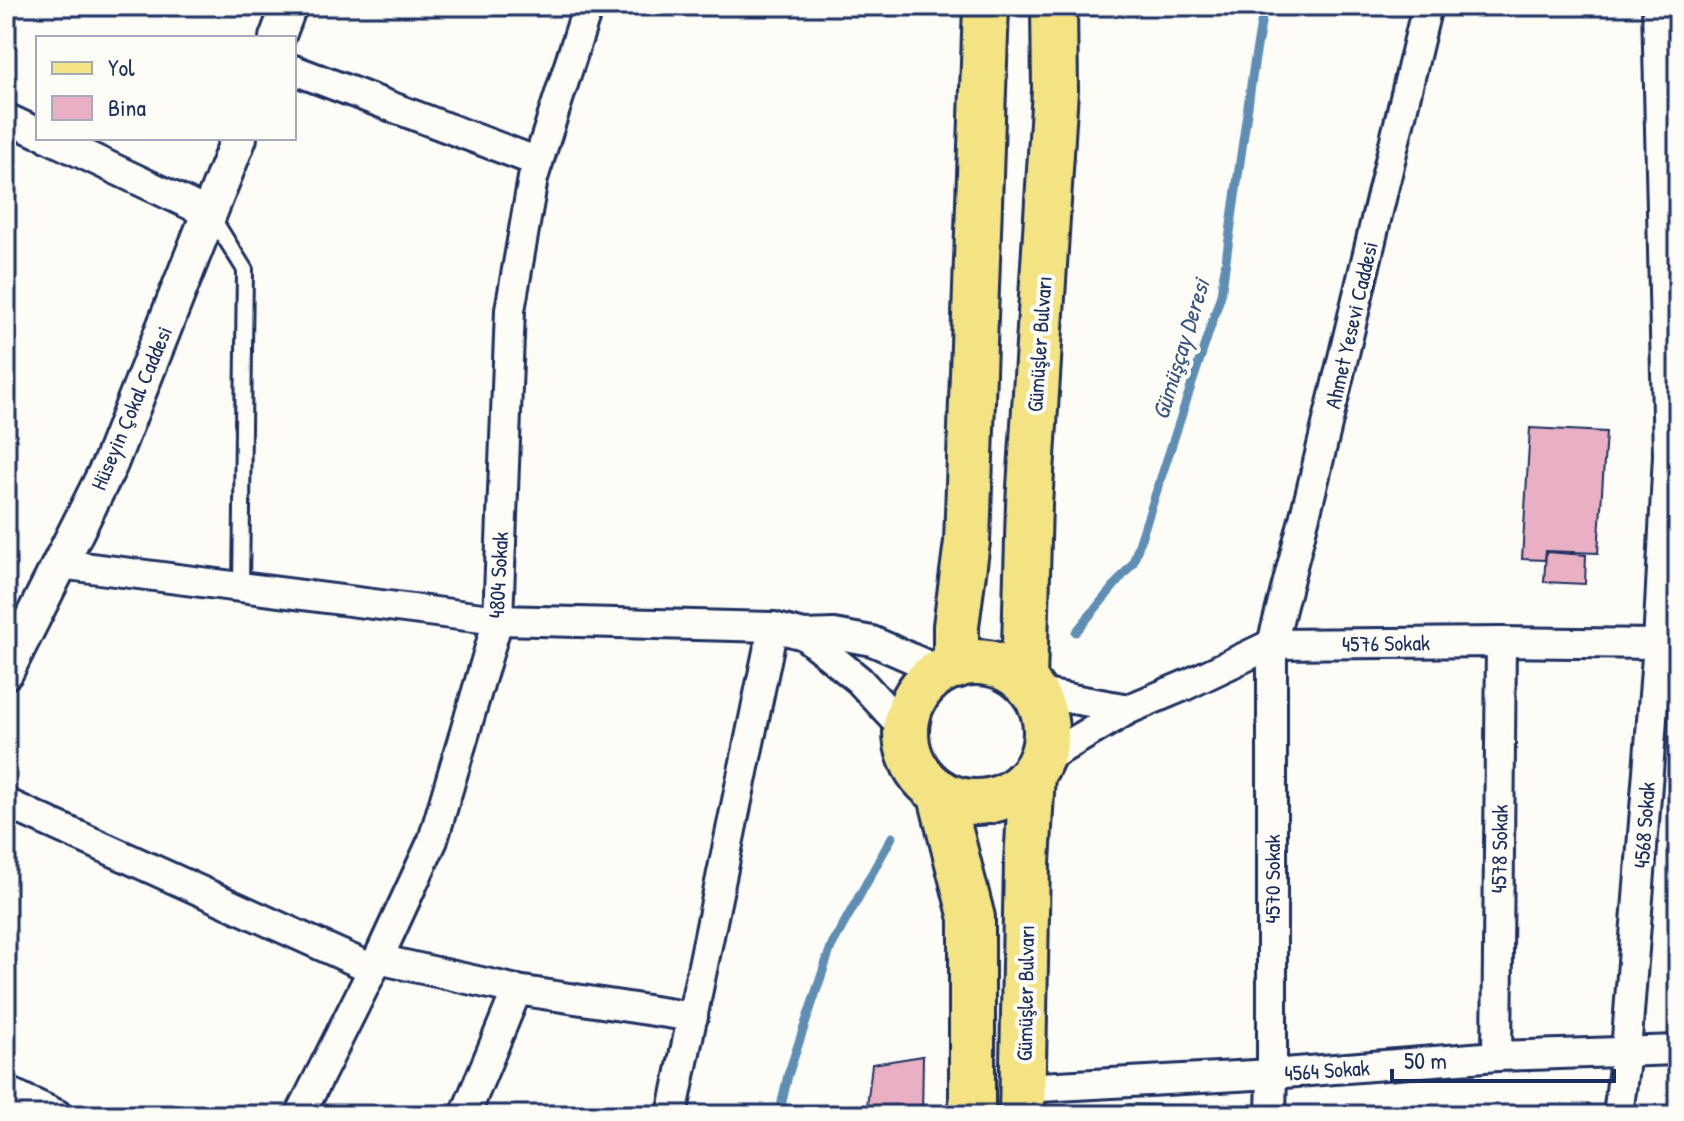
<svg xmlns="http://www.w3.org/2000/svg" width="1684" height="1121" font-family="'Patrick Hand',sans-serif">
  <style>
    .garden { fill: #a0daa0; stroke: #5e847f; stroke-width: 2 }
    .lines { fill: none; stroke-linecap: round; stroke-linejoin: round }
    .stream { stroke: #5f8eb4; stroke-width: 9 }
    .building { fill: #e8b0c2; stroke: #1b2f5e; stroke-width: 2 }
    .service-casing { stroke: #1b2f5e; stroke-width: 20 }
    .minor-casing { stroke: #1b2f5e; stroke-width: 34 }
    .tertiary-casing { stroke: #1b2f5e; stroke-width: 40 }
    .primary-casing { stroke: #1b2f5e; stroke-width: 50 }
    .service { stroke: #fdfcf7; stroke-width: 14 }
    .minor { stroke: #fdfcf7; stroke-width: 28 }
    .tertiary { stroke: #fdfcf7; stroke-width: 34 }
    .primary { stroke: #f4e382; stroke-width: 44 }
    .labels { text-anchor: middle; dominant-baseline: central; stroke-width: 8; stroke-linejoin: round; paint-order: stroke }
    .street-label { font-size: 22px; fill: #1b2f5e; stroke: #fdfcf7 }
    .water-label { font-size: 24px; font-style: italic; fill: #385682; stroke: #fdfcf7 }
  </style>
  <rect width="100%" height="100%" fill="#fdfcf7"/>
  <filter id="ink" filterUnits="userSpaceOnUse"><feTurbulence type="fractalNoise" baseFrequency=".0125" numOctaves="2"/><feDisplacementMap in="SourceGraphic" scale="16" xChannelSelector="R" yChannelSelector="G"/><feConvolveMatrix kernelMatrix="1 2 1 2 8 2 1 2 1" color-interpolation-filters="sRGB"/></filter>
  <g filter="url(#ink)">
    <polygon class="garden" points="1128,1104 1253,1108 1252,1115 1128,1115"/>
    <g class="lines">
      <g class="stream">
        <polyline points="1076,632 1133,563 1221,295 1254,64 1264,6"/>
        <polyline points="779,1115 788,1075 831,947 892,837"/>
      </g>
    </g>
    <g class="building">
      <polygon points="1530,428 1606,432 1598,553 1546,551 1545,560 1522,559"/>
      <polygon points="1546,552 1586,555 1585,584 1544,582"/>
      <polygon points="923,1056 922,1115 866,1115 872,1064"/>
    </g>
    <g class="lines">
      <g class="service-casing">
        <polyline id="service" points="212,217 245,270 241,587"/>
      </g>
      <g class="minor-casing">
        <g id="minor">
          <polyline points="294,70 538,162"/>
          <polyline points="6,118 38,133"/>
          <polyline points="49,138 210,214"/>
          <polyline points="60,564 498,620 773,627 804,635 834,634 872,641 943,672"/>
          <polyline points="804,635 859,680 906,731"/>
          <polyline points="1033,692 1129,709"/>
          <polyline points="1039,762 1129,709 1186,685 1272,644 1501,642 1658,644"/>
          <polyline points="6,803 373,969"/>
          <polyline points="378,959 517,990 693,1017"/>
          <polyline points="1497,1056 1501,642"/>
          <polyline points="1023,1088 1272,1074 1497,1056 1678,1050"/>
          <polyline points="6,1091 58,1115"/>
          <polyline points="300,1115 378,959 433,840 498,620 510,310 533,178 588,6"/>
          <polyline points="465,1115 517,990"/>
          <polyline points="672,1115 773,627"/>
          <polyline points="1271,1115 1272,1074 1272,644 1310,496 1427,6"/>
          <polyline points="1618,1115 1626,1051 1658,644 1668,455 1657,6"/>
        </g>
      </g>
      <g class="tertiary-casing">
        <g id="tertiary">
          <polyline points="277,38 289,6"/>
          <polyline points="6,671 110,464 239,138"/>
        </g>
      </g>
      <g class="primary-casing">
        <g id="primary">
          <circle cx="976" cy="732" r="70"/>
          <polyline points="956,666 956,626 967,542 986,6"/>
          <polyline points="1024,681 1029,504 1055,90 1054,6"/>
          <polyline points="940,792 972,918 972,1115"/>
          <polyline points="1022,1115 1027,863 1032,775"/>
        </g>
      </g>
      <use href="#service" class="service"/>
      <use href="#minor" class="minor"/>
      <use href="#tertiary" class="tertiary"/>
      <use href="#primary" class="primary"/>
    </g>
  </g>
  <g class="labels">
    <g class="street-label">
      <text transform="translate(1351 325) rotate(-77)">Ahmet Yesevi Caddesi</text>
      <text transform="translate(1039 344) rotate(-86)">Gümüşler Bulvarı</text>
      <text transform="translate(131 408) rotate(-67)">Hüseyin Çokal Caddesi</text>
      <text transform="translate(498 575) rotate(-87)">4804 Sokak</text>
      <text transform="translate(1386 643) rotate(-1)">4576 Sokak</text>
      <text transform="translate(1644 825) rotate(-86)">4568 Sokak</text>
      <text transform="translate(1499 849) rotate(-89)">4578 Sokak</text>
      <text transform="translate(1272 879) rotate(-90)">4570 Sokak</text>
      <text transform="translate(1025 993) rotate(-89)">Gümüşler Bulvarı</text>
      <text transform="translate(1327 1070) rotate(-4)">4564 Sokak</text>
    </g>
    <g class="water-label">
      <text transform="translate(1180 349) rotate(-73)">Gümüşçay Deresi</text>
    </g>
  </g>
  <rect width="1684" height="1121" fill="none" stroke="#fdfcf7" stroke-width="32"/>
  <rect x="16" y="16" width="1652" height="1089" fill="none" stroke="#1b2f5e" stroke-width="3" filter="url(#ink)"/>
  <rect x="36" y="36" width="260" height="104" fill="#fdfcf7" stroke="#a3aaba" stroke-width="2"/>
  <rect x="52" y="62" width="40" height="12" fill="#f4e382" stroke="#a3aaba" stroke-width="2"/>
  <text x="108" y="76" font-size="24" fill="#1b2f5e">Yol</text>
  <rect x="52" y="96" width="40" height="24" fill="#e8b0c2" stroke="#a3aaba" stroke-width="2"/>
  <text x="108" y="116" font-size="24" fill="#1b2f5e">Bina</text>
  <path d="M1392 1069v12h222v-12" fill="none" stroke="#1b2f5e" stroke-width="4"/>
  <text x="1404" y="1069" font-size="24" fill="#1b2f5e" stroke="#fdfcf7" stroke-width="6" paint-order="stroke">50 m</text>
</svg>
